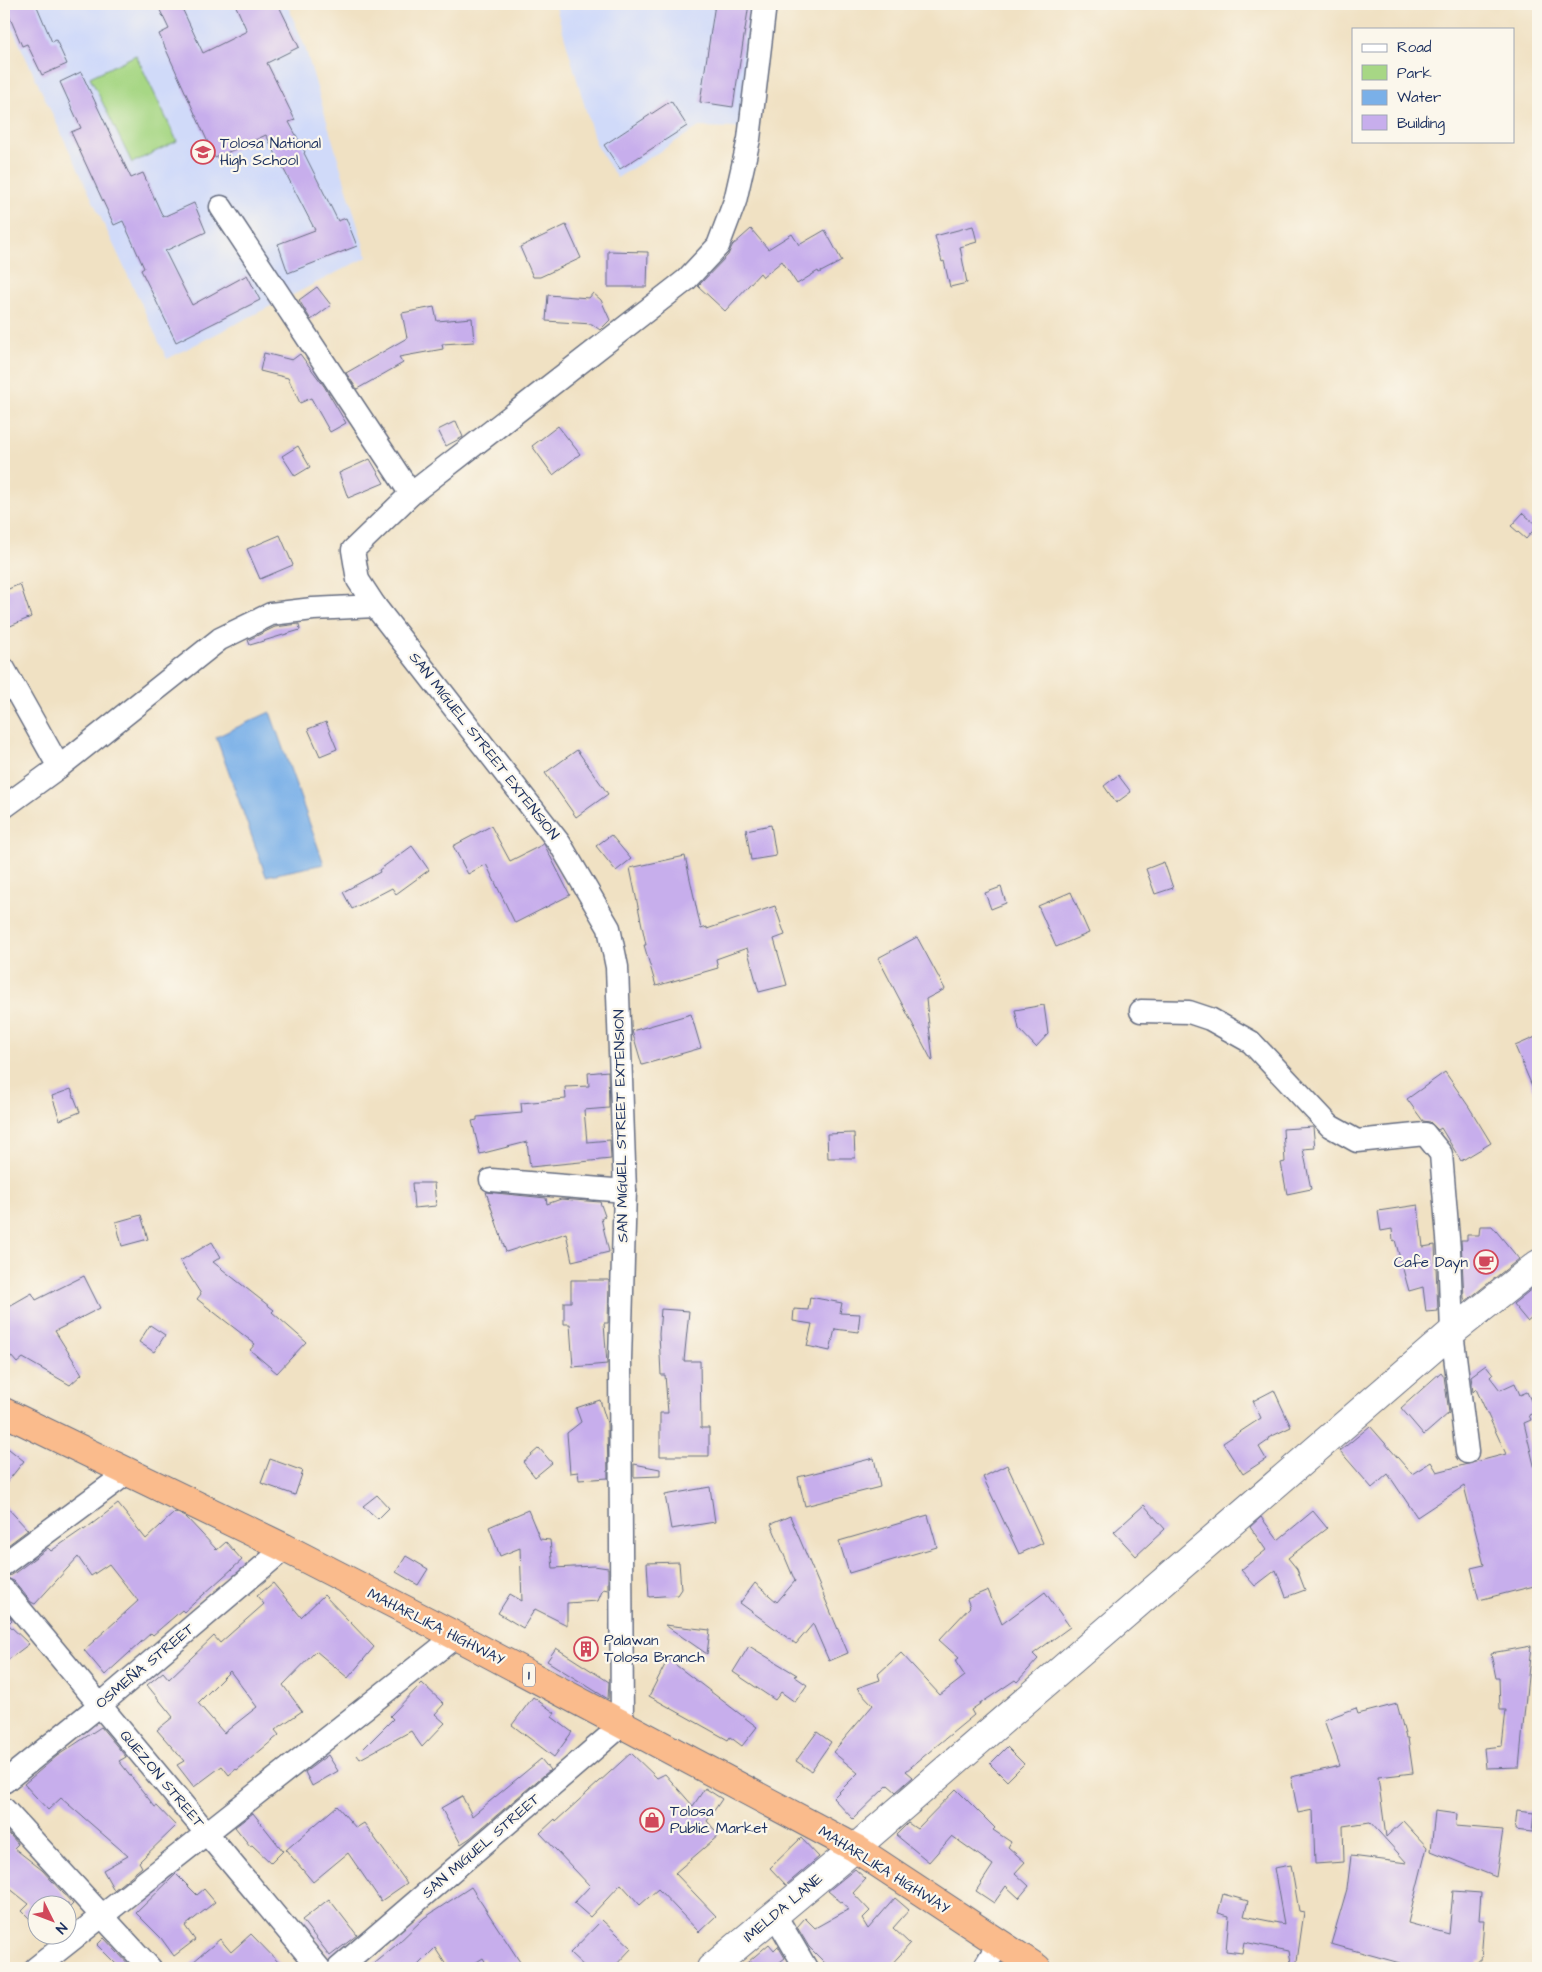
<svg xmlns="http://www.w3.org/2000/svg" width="1542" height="1972" font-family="'Architects Daughter',sans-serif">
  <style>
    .built { fill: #d0daf9 }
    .green { fill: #a7d785; stroke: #618372 }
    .water { fill: #7ab0e8; stroke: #4a70a3 }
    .building { fill: #c7aeec; fill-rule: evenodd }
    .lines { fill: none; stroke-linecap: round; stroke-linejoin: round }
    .minor-casing { stroke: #666d81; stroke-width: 25 }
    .tertiary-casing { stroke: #666d81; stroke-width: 30 }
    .trunk-casing { stroke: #666d81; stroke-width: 30 }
    .minor { stroke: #fff; stroke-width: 22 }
    .tertiary { stroke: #fff; stroke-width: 28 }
    .trunk { stroke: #fabb8c; stroke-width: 28 }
    .labels { text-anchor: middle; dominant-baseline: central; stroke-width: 4.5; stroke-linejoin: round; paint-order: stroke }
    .shield { fill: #fbf7ec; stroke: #5e6b89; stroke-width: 1 }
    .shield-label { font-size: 14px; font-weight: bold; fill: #1b2f5e }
    .poi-label { font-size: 15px; fill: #1b2f5e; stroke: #fbf7ec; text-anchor: start }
    .street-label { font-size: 15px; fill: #1b2f5e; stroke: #fbf7ec }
  </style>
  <rect width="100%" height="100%" fill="#fbf7ec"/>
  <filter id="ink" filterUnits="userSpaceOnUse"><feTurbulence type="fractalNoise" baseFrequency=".02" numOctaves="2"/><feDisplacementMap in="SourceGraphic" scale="10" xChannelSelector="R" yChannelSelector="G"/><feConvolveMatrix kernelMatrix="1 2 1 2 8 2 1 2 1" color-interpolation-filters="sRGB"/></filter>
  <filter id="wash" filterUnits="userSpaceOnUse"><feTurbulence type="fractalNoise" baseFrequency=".0096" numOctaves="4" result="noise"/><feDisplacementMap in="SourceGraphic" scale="20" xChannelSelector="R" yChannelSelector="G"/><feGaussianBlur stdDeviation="1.12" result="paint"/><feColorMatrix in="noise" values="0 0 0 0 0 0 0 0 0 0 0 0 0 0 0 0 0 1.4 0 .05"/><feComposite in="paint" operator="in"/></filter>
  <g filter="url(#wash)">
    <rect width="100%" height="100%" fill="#f0e1c3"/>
    <g class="built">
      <polygon points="4,4 287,4 305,47 367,257 167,359 4,11"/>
      <polygon points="555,4 754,4 739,128 699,127 617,178 596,145"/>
    </g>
    <polygon class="green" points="136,55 177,141 132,163 90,77"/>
    <polygon class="water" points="270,712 324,864 266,876 216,737"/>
    <g id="blocks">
      <g class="building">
        <polygon points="4,4 36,4 52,42 56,40 67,64 42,75 27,44 22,46"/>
        <polygon points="157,4 180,4 203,53 247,31 235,4 278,4 299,47 267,63 295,120 289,122 305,152 304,153 338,221 346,218 357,246 288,273 278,244 315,230 266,135 215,158 159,34 169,29"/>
        <polygon points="715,4 749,4 733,107 700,102"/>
        <polygon points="81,72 131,178 143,173 163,217 194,203 206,232 165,251 192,305 247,275 260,300 176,342 141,270 144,268 123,221 114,225 71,132 81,128 60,82"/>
        <polygon points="671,101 687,126 620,169 604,145"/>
        <polygon points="566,225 581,258 540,277 533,277 520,247"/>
        <polygon points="973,226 977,242 960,247 967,283 950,287 944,261 942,262 935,236"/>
        <polygon points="751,229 768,249 792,234 799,245 825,230 842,261 819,273 818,271 797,284 782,261 763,277 760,273 725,311 698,286 728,255 732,246"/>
        <polygon points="608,251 648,252 647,287 608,287"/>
        <polygon points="317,287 331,305 311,320 299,300"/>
        <polygon points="593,293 601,300 610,320 600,330 592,324 546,321 548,295 589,298"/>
        <polygon points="434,307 437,321 472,318 474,342 442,344 443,349 399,357 403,363 357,389 346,373 407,338 402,313"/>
        <polygon points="264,353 292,360 300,354 324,386 346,423 330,432 311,398 300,403 288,378 260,371"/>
        <polygon points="456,421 463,437 446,446 438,430"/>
        <polygon points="558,426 580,454 553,475 532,446"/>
        <polygon points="298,446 310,467 295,476 282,456"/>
        <polygon points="370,459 384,483 348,498 339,473"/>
        <polygon points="1523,513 1537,526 1526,539 1511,526"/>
        <polygon points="280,535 293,565 260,579 247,549"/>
        <polygon points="20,584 31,617 8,627 4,615 4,591"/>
        <polygon points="299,624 300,630 250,645 248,640 275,627"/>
        <polygon points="326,722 337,749 320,756 308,729"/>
        <polygon points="577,750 608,794 576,817 545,773"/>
        <polygon points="1118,775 1131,792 1116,803 1104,786"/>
        <polygon points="771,825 776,856 751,860 746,830"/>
        <polygon points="491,826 510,861 544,844 570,895 515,923 486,864 468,874 453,846"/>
        <polygon points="611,835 631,859 616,871 596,846"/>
        <polygon points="412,846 429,870 396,894 392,888 352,909 343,892 380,872 379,870"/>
        <polygon points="685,856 701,929 707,927 707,929 775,906 785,935 774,939 787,985 759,992 747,948 716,959 718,968 656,986 644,945 646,945 630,868"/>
        <polygon points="1164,862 1173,888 1155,894 1146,869"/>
        <polygon points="1001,887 1006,903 991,909 985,893"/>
        <polygon points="1071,892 1089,933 1056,947 1038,906"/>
        <polygon points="917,937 945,989 926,999 933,1060 932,1061 878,958"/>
        <polygon points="1044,1005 1048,1034 1036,1047 1019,1029 1015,1010"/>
        <polygon points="691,1014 701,1048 642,1065 632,1031"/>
        <polygon points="1538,1036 1538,1100 1515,1046"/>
        <polygon points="608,1071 609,1108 584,1110 587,1142 610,1140 611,1159 530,1167 527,1142 480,1154 472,1121 477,1120 477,1117 522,1113 521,1103 566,1099 565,1087 589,1086 588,1073"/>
        <polygon points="1445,1072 1469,1107 1491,1143 1461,1161 1441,1128 1438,1130 1430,1122 1423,1121 1407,1099"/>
        <polygon points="71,1089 80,1112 60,1120 52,1096"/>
        <polygon points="1313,1127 1315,1148 1303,1149 1311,1189 1287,1194 1281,1163 1285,1162 1283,1129"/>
        <polygon points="854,1133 855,1158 828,1158 827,1134"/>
        <polygon points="412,1183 434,1183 436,1206 414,1208"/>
        <polygon points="486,1192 546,1198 547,1204 561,1199 600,1202 605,1216 601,1218 609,1252 572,1261 566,1233 538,1243 537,1242 506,1252"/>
        <polygon points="1418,1205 1423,1247 1435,1245 1438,1311 1426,1312 1423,1287 1409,1291 1395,1240 1393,1241 1392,1229 1381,1231 1378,1211"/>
        <polygon points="141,1215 148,1239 122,1246 116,1222"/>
        <polygon points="1480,1226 1492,1226 1519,1259 1466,1301 1464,1298 1461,1240 1467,1240 1467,1235 1479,1235"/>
        <polygon points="212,1242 221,1257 213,1262 274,1310 272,1312 306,1342 277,1373 250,1350 255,1344 197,1299 201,1294 180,1261"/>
        <polygon points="84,1276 100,1308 55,1331 82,1374 70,1385 23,1358 17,1363 4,1348 4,1309 32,1293 36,1300"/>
        <polygon points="571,1280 609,1280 608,1323 604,1323 607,1364 573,1367 570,1324 564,1324 564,1302 571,1302"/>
        <polygon points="1538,1284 1538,1312 1527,1321 1513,1304"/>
        <polygon points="810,1297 842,1303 840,1313 860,1314 858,1332 835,1329 830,1351 807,1346 812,1324 793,1321 794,1309 808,1310"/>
        <polygon points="661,1309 689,1311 684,1361 700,1361 701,1428 709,1428 709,1456 660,1456 660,1413 668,1413 665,1375 661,1375 659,1334"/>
        <polygon points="150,1325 165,1335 154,1352 139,1342"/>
        <polygon points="1486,1365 1493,1374 1490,1377 1500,1390 1515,1383 1520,1395 1527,1392 1536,1412 1529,1415 1531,1420 1524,1423 1538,1482 1538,1585 1479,1600 1471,1568 1484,1565 1464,1486 1417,1517 1388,1474 1372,1488 1340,1451 1370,1426 1412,1474 1431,1462 1437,1472 1506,1454 1476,1389 1473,1392 1471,1376"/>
        <polygon points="1441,1372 1444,1376 1449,1413 1424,1435 1401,1408"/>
        <polygon points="1274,1390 1291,1427 1268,1438 1269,1440 1259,1447 1266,1459 1243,1474 1223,1443 1261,1418 1253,1401"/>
        <polygon points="600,1400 607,1423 608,1478 579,1480 578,1472 570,1473 567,1433 581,1422 576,1408"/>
        <polygon points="4,1445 24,1461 4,1486"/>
        <polygon points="539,1448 552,1463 535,1477 523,1462"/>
        <polygon points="874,1458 880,1487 805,1506 798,1477"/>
        <polygon points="270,1459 303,1471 295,1495 261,1483"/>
        <polygon points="634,1464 660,1469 660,1476 634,1477"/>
        <polygon points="1007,1465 1043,1543 1019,1554 983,1477"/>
        <polygon points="710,1487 715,1522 671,1529 665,1495"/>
        <polygon points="377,1495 389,1508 378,1519 363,1506"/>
        <polygon points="4,1504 28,1530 4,1548"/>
        <polygon points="118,1504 146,1539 175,1512 186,1517 217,1550 226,1542 242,1560 184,1612 182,1610 153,1635 151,1633 105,1675 84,1650 138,1601 109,1564 91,1576 78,1557 35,1604 31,1602 14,1581 4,1577 12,1575 48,1548 51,1551 83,1529 84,1530"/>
        <polygon points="1144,1505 1165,1529 1136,1556 1114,1532"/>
        <polygon points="528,1510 540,1539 550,1540 553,1568 594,1566 608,1568 608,1590 603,1589 598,1601 567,1603 567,1625 535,1609 523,1628 498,1613 510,1594 522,1601 520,1548 500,1556 489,1527"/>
        <polygon points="1313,1511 1327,1528 1288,1558 1297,1569 1305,1590 1286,1597 1276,1570 1255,1586 1241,1570 1266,1550 1250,1527 1261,1517 1278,1540"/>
        <polygon points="928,1515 937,1547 849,1573 839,1541"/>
        <polygon points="790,1516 848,1653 829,1661 813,1624 796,1644 740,1603 755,1583 777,1602 795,1581 771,1524"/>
        <polygon points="406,1556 428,1569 418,1585 396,1572"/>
        <polygon points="679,1562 681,1589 677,1595 649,1597 647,1563"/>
        <path d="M273,1583l28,34 23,-22 50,52 -26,31 -32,-27 -33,34 19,26 -27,19 4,5 -42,35 -1,-1 -7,6 -7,-9 -28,21 -17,-22 7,-4 -27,-31 16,-13 -26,-32 16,-13 6,7 45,-43 6,7 44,-39 -7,-8zM230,1671l27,36 -33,26 -26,-30z"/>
        <polygon points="988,1590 1002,1624 1045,1592 1070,1627 1033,1654 1038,1659 1017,1682 1015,1680 971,1710 974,1715 906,1771 913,1777 896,1792 888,1785 853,1819 833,1798 858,1773 833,1752 873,1705 857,1688 880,1680 878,1674 901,1653 940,1695 965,1676 955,1661 959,1658 939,1640 970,1607 967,1599"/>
        <polygon points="4,1610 12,1620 8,1624 29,1644 4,1663"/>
        <polygon points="665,1625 710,1630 707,1654"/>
        <polygon points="749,1646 797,1675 794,1676 807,1685 795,1702 781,1692 775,1700 733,1672"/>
        <polygon points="1531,1646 1519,1767 1486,1768 1484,1748 1502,1746 1506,1710 1500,1710 1499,1678 1496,1678 1491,1653"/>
        <polygon points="556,1648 609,1682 608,1699 547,1661"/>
        <polygon points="668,1659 757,1727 742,1746 730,1737 728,1740 649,1696"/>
        <polygon points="422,1683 444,1704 435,1714 445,1723 422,1747 411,1731 360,1759 357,1755 393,1719 390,1716"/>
        <polygon points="533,1697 555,1713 552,1717 572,1732 554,1757 512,1725"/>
        <polygon points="1397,1704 1406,1738 1408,1738 1413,1773 1378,1777 1386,1837 1403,1821 1427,1847 1408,1923 1449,1934 1453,1891 1481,1893 1479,1920 1484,1920 1481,1961 1478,1961 1477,1968 1398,1968 1400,1963 1331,1944 1347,1889 1351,1856 1407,1863 1370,1822 1343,1826 1344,1862 1315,1864 1313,1810 1298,1813 1291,1777 1340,1766 1324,1720 1356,1708 1358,1714"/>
        <polygon points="101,1727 126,1757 119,1761 155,1807 157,1806 176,1826 139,1862 142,1867 114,1890 103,1870 128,1856 61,1798 48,1810 24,1784 57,1756"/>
        <polygon points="817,1732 831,1742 811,1771 796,1761"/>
        <polygon points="1007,1747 1024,1764 1007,1781 990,1764"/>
        <polygon points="631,1753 657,1778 665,1774 693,1806 705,1788 722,1799 707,1821 719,1835 675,1873 716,1916 699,1932 658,1889 640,1905 621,1884 590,1917 574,1903 590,1886 540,1833 555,1819 556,1821"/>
        <polygon points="328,1755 338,1771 312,1786 305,1772"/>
        <polygon points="541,1759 550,1770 470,1838 461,1844 441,1808 462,1796 472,1816"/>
        <polygon points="956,1789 995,1828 993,1830 1011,1842 1008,1847 1025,1862 1015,1873 1029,1886 1019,1898 1006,1886 994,1903 976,1891 993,1865 952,1836 929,1862 896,1835 908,1823 917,1829"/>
        <polygon points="337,1806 356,1828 364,1823 407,1883 381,1901 348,1853 313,1882 286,1850"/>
        <polygon points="1435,1811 1457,1814 1456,1826 1503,1830 1496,1877 1431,1851"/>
        <polygon points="1517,1811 1534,1813 1532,1832 1515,1830"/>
        <polygon points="253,1813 283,1851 271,1863 252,1845 250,1846 235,1827"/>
        <polygon points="4,1828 18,1844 14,1848 42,1870 73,1904 68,1909 68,1904 38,1904 38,1927 22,1911 29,1904 4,1884"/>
        <polygon points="801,1838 819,1857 786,1885 770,1868"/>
        <polygon points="1291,1865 1299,1911 1304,1912 1296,1968 1292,1968 1289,1951 1244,1942 1242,1953 1226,1951 1229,1916 1218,1913 1223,1894 1248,1901 1244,1916 1284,1924 1274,1868"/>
        <polygon points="855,1869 866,1879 853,1893 870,1911 862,1919 868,1929 895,1898 909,1910 893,1928 910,1944 888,1968 830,1968 809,1947 797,1927 805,1918 815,1928 849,1909 828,1891"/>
        <polygon points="176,1874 197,1895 204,1889 215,1902 185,1926 195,1940 174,1956 161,1938 136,1913"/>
        <polygon points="471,1887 520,1962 509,1968 489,1968 483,1958 467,1968 448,1968 435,1948 415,1968 368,1968 395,1946 424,1918"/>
        <polygon points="329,1899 357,1935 330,1956 302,1920"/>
        <polygon points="602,1920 632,1948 613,1968 586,1968 570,1953"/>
        <polygon points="251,1934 284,1968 186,1968 220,1939 231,1952"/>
        <polygon points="104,1938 132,1968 120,1968 97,1945"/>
        <polygon points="769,1944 774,1950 778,1946 785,1958 772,1968 741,1968"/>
      </g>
    </g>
  </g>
  <g filter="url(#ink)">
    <use href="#blocks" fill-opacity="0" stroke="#666d81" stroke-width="1"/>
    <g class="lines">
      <g class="minor-casing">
        <g id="minor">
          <polyline points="221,207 411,494"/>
          <polyline points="4,669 59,767"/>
          <polyline points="4,807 59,767 220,639 271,614 313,609 375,606"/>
          <polyline points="1141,1011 1189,1012 1210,1019 1251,1042 1330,1126 1357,1141 1425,1134 1441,1154 1449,1250 1452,1332 1467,1452"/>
          <polyline points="491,1180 625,1191"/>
          <polyline points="4,1564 127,1473"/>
          <polyline points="4,1590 319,1968"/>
          <polyline points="4,1782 100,1705 285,1548"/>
          <polyline points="4,1809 150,1968"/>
          <polyline points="775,1915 806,1968"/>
          <polyline points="36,1968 456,1636"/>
          <polyline points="339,1968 622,1725 620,1360 625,1191 617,967 609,928 560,844 375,606 358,580 353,550 411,494 686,280 718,246 735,201 749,139 765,4"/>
          <polyline points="984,1968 999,1943"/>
        </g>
      </g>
      <g class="tertiary-casing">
        <polyline id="tertiary" points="711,1968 855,1848 1452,1332 1538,1264"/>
      </g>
      <g class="trunk-casing">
        <polyline id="trunk" points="4,1412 285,1548 456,1636 855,1848 1037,1968"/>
      </g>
      <use href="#minor" class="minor"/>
      <use href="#tertiary" class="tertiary"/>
      <use href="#trunk" class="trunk"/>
    </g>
  </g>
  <defs>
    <g id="school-ring" transform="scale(1.25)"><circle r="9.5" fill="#fbf7ec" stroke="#d1495b" stroke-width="1.5"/><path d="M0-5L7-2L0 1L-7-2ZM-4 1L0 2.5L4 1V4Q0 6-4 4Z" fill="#d1495b"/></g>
    <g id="cafe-ring" transform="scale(1.25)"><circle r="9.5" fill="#fbf7ec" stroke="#d1495b" stroke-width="1.5"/><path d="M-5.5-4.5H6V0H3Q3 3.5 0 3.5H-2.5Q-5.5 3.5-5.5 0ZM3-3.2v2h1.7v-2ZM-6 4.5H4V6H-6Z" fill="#d1495b"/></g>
    <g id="building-ring" transform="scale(1.25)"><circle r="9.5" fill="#fbf7ec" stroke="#d1495b" stroke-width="1.5"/><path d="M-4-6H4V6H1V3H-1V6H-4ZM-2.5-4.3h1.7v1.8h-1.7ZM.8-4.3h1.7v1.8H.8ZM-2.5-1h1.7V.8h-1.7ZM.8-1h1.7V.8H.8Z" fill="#d1495b"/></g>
    <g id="shop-ring" transform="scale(1.25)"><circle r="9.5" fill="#fbf7ec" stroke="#d1495b" stroke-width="1.5"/><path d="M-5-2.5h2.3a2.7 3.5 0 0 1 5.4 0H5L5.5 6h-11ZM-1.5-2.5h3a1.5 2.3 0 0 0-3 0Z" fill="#d1495b"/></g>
  </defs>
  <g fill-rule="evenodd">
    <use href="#school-ring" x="203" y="152"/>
    <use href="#cafe-ring" x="1486" y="1262"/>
    <use href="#building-ring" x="586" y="1649"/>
    <use href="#shop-ring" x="652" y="1820"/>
  </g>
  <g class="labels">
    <rect class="shield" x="523" y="1663.5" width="12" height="23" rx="4"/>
    <g class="shield-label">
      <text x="529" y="1675">1</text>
    </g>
    <g class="poi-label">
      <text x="220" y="143">Tolosa National<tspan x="220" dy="17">High School</tspan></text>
      <text x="1468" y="1262" text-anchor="end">Cafe Dayn</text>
      <text x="604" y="1640">Palawan<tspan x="604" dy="17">Tolosa Branch</tspan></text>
      <text x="670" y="1811">Tolosa<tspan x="670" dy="17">Public Market</tspan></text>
    </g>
    <g class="street-label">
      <text transform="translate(484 746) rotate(52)">SAN MIGUEL STREET EXTENSION</text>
      <text transform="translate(621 1126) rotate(-91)">SAN MIGUEL STREET EXTENSION</text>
      <text transform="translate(436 1627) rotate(27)">MAHARLIKA HIGHWAY</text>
      <text transform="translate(145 1666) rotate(-40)">OSMEÑA STREET</text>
      <text transform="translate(162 1779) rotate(50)">QUEZON STREET</text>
      <text transform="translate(481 1846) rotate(-41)">SAN MIGUEL STREET</text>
      <text transform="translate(884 1870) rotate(32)">MAHARLIKA HIGHWAY</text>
      <text transform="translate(783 1908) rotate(-40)">IMELDA LANE</text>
    </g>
  </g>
  <rect width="1542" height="1972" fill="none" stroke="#fbf7ec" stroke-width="20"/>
  <rect x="1352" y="28" width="162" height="115" fill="#fbf7ec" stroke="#a1a7b3"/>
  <rect x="1362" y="44" width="25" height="8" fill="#ffffff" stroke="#a1a7b3"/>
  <text x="1397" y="52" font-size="15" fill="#1b2f5e">Road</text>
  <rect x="1362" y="65" width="25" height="15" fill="#a7d785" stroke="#a1a7b3"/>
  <text x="1397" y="78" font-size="15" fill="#1b2f5e">Park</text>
  <rect x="1362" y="90" width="25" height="15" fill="#7ab0e8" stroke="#a1a7b3"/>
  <text x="1397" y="102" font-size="15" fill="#1b2f5e">Water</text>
  <rect x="1362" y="115" width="25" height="15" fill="#c7aeec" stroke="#a1a7b3"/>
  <text x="1397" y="128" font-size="15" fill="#1b2f5e">Building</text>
  <g transform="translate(52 1920) rotate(132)"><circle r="24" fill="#fbf7ec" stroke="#a1a7b3"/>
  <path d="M0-4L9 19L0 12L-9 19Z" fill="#d1495b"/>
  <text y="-8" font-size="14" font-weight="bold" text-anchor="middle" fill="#1b2f5e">N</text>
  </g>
</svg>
